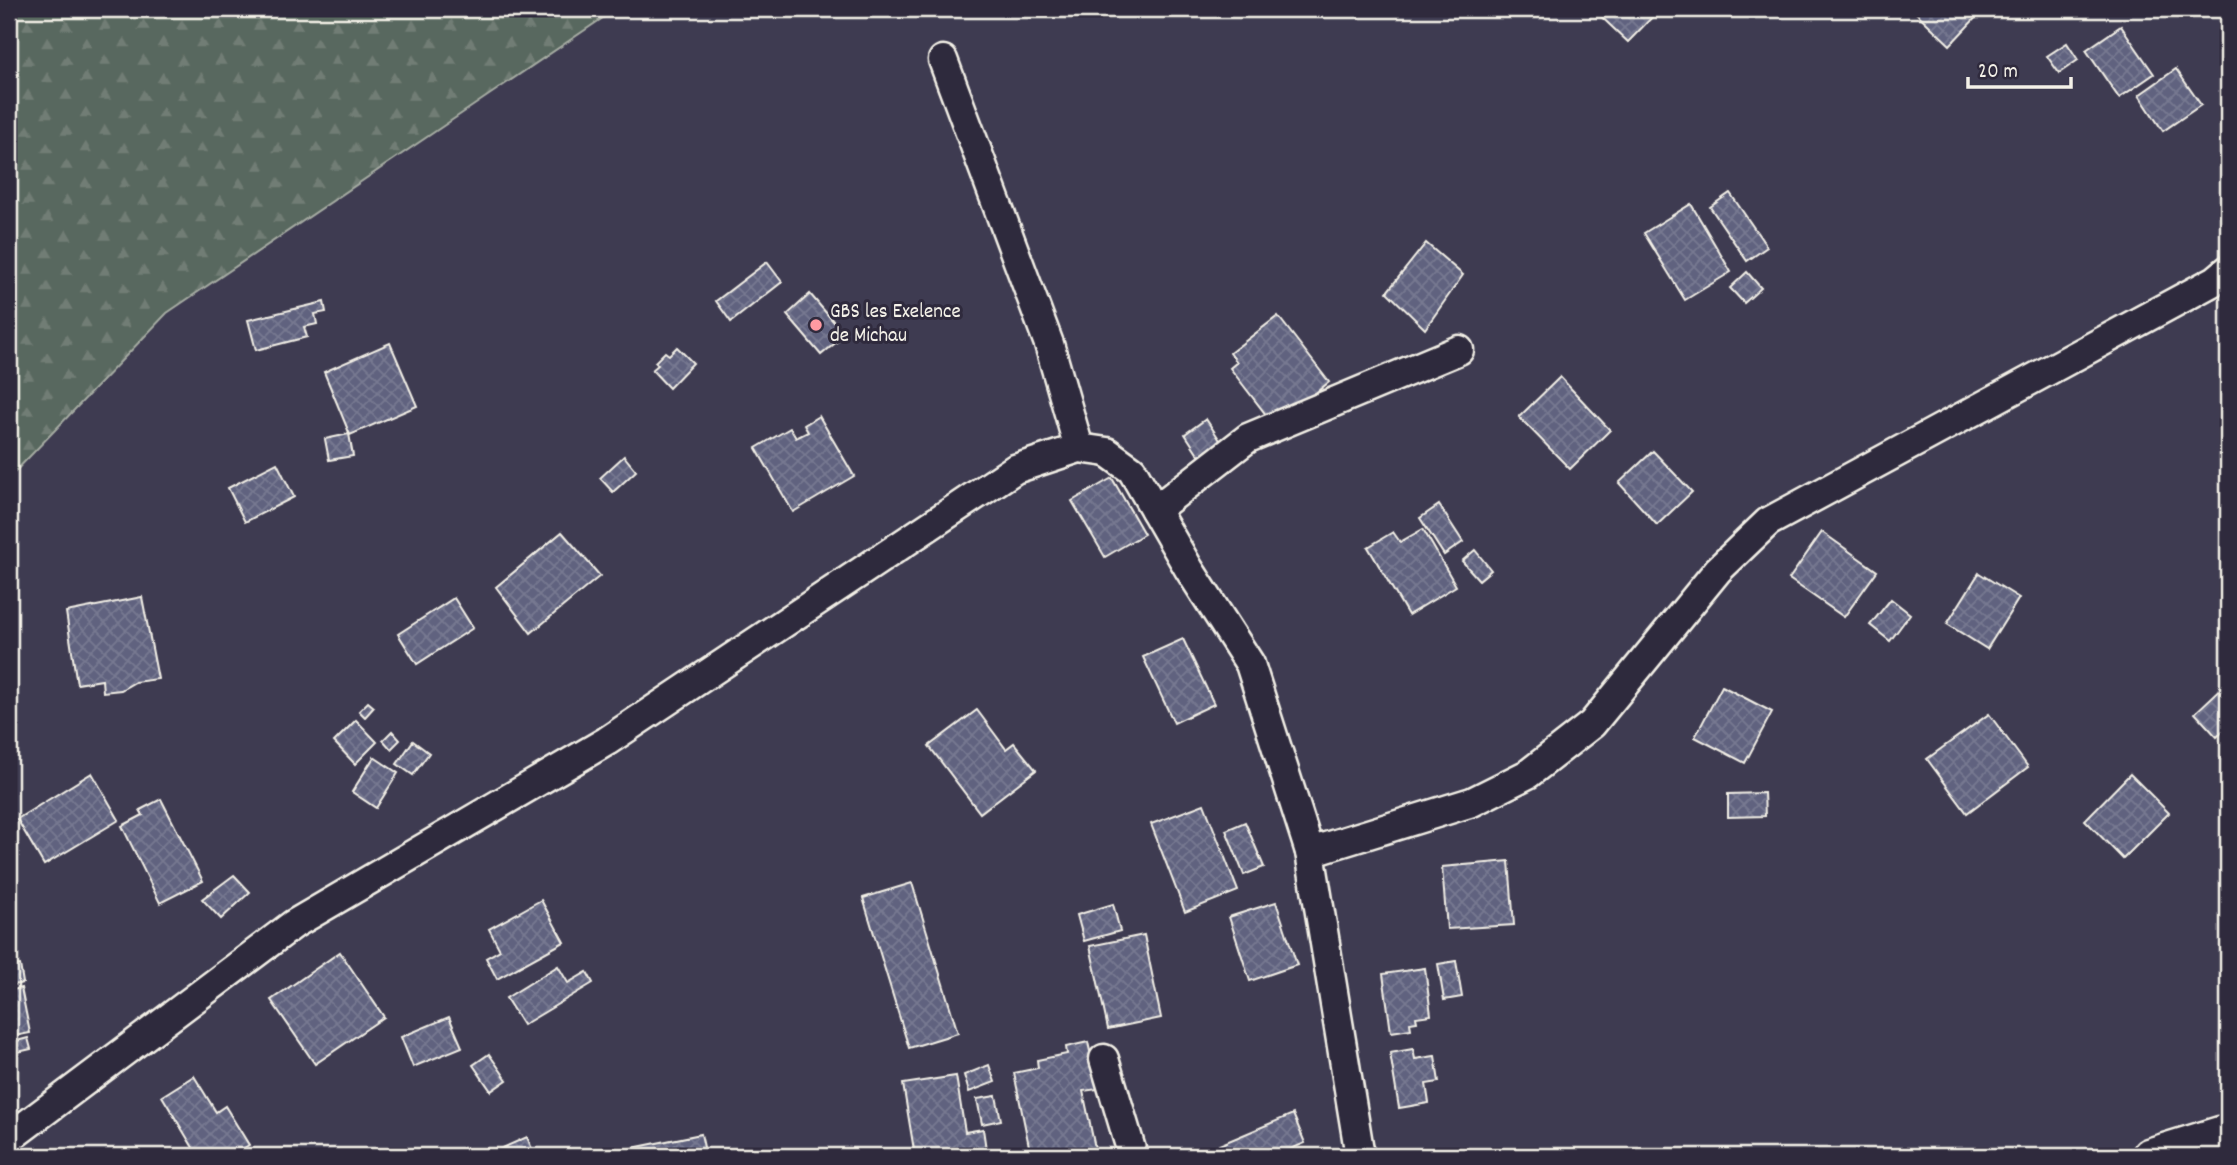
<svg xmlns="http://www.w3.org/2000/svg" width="2237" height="1165" font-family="Dekko,sans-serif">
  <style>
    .forest { fill: url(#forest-firs); stroke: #a6aca3; stroke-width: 2 }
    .building { fill: url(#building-cross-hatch); stroke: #f4f1e8; stroke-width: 2 }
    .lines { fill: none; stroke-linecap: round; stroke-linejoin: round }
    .minor-casing { stroke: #f4f1e8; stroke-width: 33 }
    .tertiary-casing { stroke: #f4f1e8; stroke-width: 40 }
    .minor { stroke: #2f2a3d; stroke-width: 28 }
    .tertiary { stroke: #2f2a3d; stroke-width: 35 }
    .poi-dot { fill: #ff9aa2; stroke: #2f2a3d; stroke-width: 2.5 }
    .labels { text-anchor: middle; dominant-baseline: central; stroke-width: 6; stroke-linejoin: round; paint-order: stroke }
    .poi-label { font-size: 21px; fill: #f4f1e8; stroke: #2f2a3d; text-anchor: start }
  </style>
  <defs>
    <pattern id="forest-firs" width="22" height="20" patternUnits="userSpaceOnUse" patternTransform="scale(1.75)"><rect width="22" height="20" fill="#58675e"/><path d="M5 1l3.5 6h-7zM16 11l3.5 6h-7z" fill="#717d75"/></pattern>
    <pattern id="building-cross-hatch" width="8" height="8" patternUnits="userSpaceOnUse" patternTransform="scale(1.75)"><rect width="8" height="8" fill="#60627f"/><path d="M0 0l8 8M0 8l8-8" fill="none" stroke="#777991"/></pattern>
  </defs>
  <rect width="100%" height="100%" fill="#3e3b51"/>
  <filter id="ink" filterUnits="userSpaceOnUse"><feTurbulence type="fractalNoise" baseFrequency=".0143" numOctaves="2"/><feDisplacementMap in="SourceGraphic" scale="14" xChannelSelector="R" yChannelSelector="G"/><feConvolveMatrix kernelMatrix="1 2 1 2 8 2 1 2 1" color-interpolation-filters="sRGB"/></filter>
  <g filter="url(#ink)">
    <polygon class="forest" points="9,9 616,9 167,313 9,478"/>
    <g class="building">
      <polygon points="1593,9 1660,9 1628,42"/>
      <polygon points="1912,9 1978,9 1981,12 1950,45"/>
      <polygon points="2121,26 2154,74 2119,98 2086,50"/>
      <polygon points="2067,43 2078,60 2059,73 2047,56"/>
      <polygon points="2176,69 2201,105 2163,131 2139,95"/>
      <polygon points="1730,193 1767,247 1747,261 1710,207"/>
      <polygon points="1691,204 1731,272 1685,300 1644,233"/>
      <polygon points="1426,243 1463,275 1425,329 1387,292"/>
      <polygon points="767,262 782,282 731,322 716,301"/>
      <polygon points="1747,272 1761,288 1744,303 1730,288"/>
      <polygon points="810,294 845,335 821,355 787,315"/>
      <polygon points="324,302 326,312 315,314 317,324 304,327 307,337 256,350 248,320"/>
      <polygon points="1278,316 1329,382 1281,421 1273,411 1267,416 1230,368 1237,362 1230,353"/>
      <polygon points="390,343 417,406 350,435 324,372"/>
      <polygon points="677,347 693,363 669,388 652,370 658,365 655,362 665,352 669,355"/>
      <polygon points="1560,377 1610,430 1570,469 1519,417"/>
      <polygon points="819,416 854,476 793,512 756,448 790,428 796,438 808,432 804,425"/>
      <polygon points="1206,419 1229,454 1208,469 1185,434"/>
      <polygon points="349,434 353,456 329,460 325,439"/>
      <polygon points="1653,451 1692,492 1657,525 1619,483"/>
      <polygon points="624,456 636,471 613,492 600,478"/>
      <polygon points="277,463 294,497 245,522 228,488"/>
      <polygon points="1112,478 1144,534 1105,557 1072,501"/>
      <polygon points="1439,505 1463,542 1444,555 1420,518"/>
      <polygon points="1423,529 1456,586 1408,615 1368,547 1393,532 1400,542"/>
      <polygon points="562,532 600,576 531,633 496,587"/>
      <polygon points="1822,532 1877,571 1844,617 1789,579"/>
      <polygon points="1475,550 1491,570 1479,580 1462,561"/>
      <polygon points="1979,573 2019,598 1987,649 1947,624"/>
      <polygon points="142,597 158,679 135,682 121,690 103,692 102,680 77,684 66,612"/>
      <polygon points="454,598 473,628 417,664 398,634"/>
      <polygon points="1891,599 1910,614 1890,641 1870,625"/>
      <polygon points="1183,639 1214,704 1174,723 1143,657"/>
      <polygon points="2228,682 2228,727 2217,737 2195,713"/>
      <polygon points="1722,686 1772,712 1745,763 1695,737"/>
      <polygon points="368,702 374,707 365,717 359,711"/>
      <polygon points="977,710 1006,749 1014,743 1036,770 980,813 929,746"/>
      <polygon points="1989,714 2028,767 1967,813 1927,759"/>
      <polygon points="356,720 377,742 355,764 334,742"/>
      <polygon points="392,731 400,740 391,749 383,740"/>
      <polygon points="413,741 429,753 413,775 397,764"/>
      <polygon points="374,757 398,773 376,808 352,792"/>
      <polygon points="92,773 119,820 44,865 17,819"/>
      <polygon points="2130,774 2169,813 2123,859 2085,820"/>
      <polygon points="1764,793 1765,816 1728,817 1728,794"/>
      <polygon points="161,799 203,881 160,903 122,826 143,815 140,810"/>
      <polygon points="1204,804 1238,891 1185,912 1151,824"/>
      <polygon points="1245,822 1264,867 1244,875 1226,830"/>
      <polygon points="1509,861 1514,925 1447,929 1442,867"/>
      <polygon points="234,875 250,892 221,919 202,899"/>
      <polygon points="912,883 958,1033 909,1048 863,898"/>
      <polygon points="541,900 564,942 497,979 486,958 500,950 489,929"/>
      <polygon points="1276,902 1297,965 1250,981 1229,917"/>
      <polygon points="1113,904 1120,931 1084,941 1077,915"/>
      <polygon points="1144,935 1161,1018 1108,1029 1090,946"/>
      <polygon points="340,952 384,1017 315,1064 271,1000"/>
      <polygon points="1456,961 1462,997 1444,1000 1438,964"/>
      <polygon points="20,965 23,983 9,986 9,966"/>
      <polygon points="558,966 568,983 587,972 593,983 523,1025 506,998"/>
      <polygon points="1425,968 1431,1015 1416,1017 1417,1022 1410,1023 1411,1029 1391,1032 1383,974"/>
      <polygon points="21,988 30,1033 9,1037 9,991"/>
      <polygon points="449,1017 462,1047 413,1067 401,1037"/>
      <polygon points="28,1038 31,1049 9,1054 9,1043"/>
      <polygon points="1088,1042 1098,1089 1083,1091 1095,1148 1054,1156 1031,1156 1014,1073 1038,1068 1037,1060 1067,1054 1066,1047"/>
      <polygon points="1413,1049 1415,1059 1435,1056 1439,1082 1426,1084 1429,1103 1399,1108 1390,1053"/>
      <polygon points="489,1054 507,1080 491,1091 473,1065"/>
      <polygon points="989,1065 995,1082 969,1092 964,1075"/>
      <polygon points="194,1076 216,1112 225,1106 249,1145 231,1156 198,1156 162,1096"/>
      <polygon points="956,1076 965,1132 983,1129 987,1156 915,1156 903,1084"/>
      <polygon points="996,1096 1001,1120 982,1124 977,1099"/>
      <polygon points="1293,1114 1305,1143 1275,1156 1223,1156 1219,1145"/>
      <polygon points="701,1134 706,1156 590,1156 603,1154"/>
      <polygon points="527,1137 535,1156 485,1156"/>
    </g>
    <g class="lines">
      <g class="minor-casing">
        <g id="minor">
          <polyline points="943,60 1049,344 1079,448"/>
          <polyline points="1155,510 1248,438 1459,350"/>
          <polyline points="1310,852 1472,802 1528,774 1592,724 1718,570 1768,522 2216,280 2228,270"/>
          <polyline points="1104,1059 1133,1156"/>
          <polyline points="9,1138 294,924 607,741 1015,469 1079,448 1107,452 1132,470 1189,569 1250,664 1310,852 1360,1156"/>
        </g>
      </g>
      <g class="tertiary-casing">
        <polyline id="tertiary" points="2150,1156 2228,1132"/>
      </g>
      <use href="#minor" class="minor"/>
      <use href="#tertiary" class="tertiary"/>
    </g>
  </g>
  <circle class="poi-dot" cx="816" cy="325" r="7"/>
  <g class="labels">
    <g class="poi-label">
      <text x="830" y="313">GBS les Exelence<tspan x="830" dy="24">de Michau</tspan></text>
    </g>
  </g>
  <rect width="2237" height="1165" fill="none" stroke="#2f2a3d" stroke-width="35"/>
  <rect x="18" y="18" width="2202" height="1130" fill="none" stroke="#f4f1e8" stroke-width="2.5" filter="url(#ink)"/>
  <path d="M1968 77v10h103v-10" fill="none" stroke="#f4f1e8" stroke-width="3.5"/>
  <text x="1978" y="77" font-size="21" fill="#f4f1e8" stroke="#2f2a3d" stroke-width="5" paint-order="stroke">20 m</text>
</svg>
